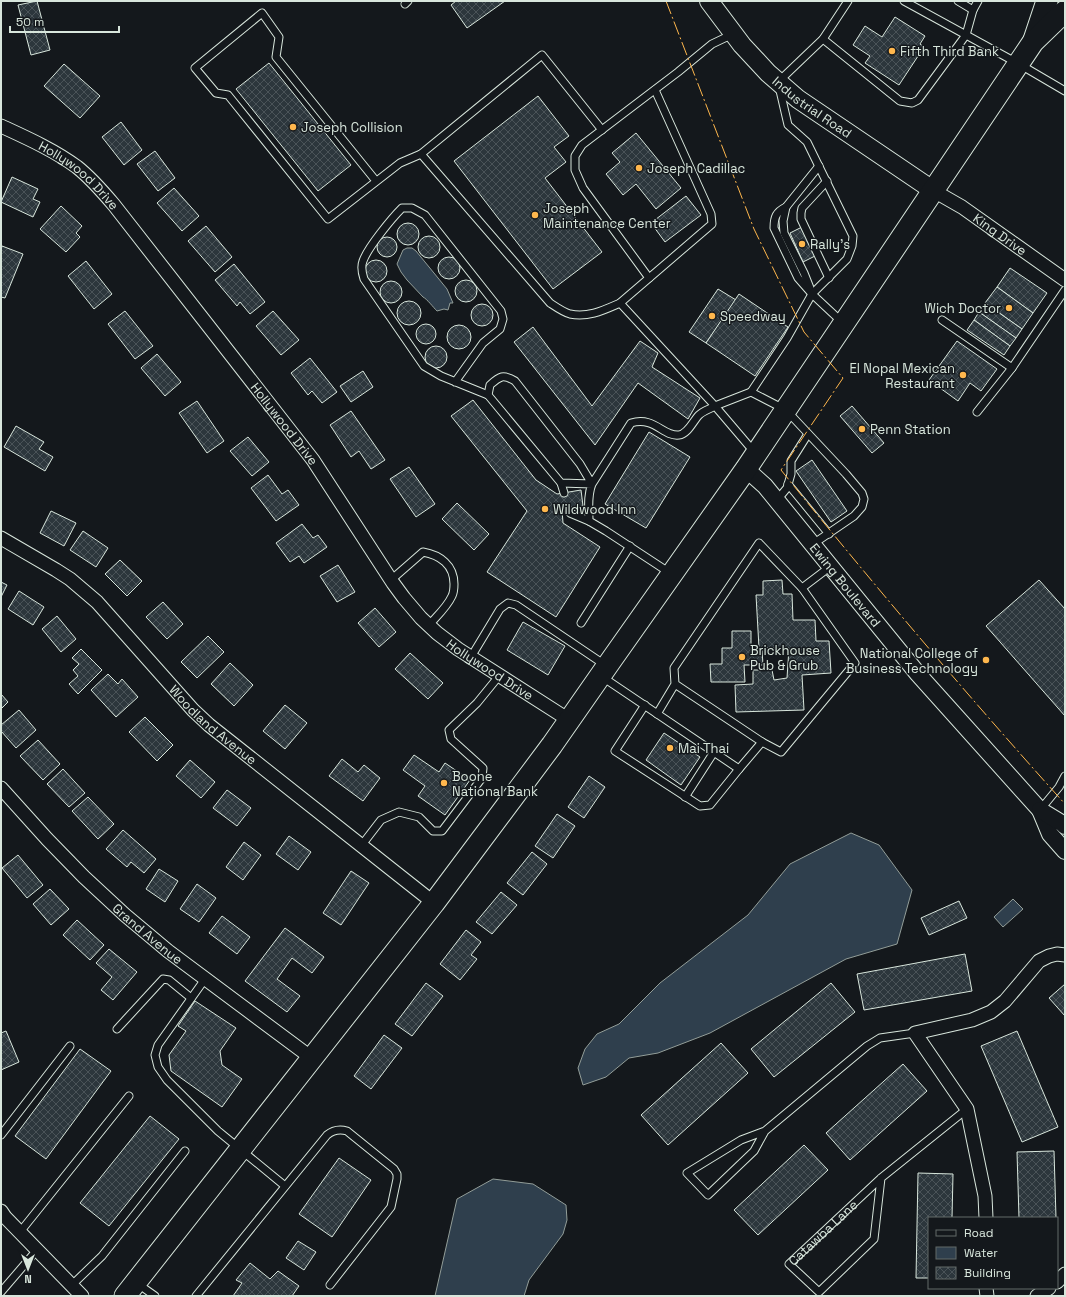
<svg xmlns="http://www.w3.org/2000/svg" width="1066" height="1297" font-family="'Space Grotesk',sans-serif">
  <style>
    .water { fill: #2f3f4d; stroke: #939e99 }
    .building { fill: url(#building-cross-hatch); stroke: #d8e6dc }
    .lines { fill: none; stroke-linecap: round; stroke-linejoin: round }
    .service-casing { stroke: #d8e6dc; stroke-width: 9 }
    .minor-casing { stroke: #d8e6dc; stroke-width: 15 }
    .tertiary-casing { stroke: #d8e6dc; stroke-width: 18 }
    .secondary-casing { stroke: #d8e6dc; stroke-width: 20 }
    .primary-casing { stroke: #d8e6dc; stroke-width: 23 }
    .service { stroke: #14181c; stroke-width: 7 }
    .minor { stroke: #14181c; stroke-width: 13 }
    .tertiary { stroke: #14181c; stroke-width: 16 }
    .secondary { stroke: #14181c; stroke-width: 18 }
    .primary { stroke: #14181c; stroke-width: 21 }
    .power { stroke: #ffb74d; stroke-width: 1; stroke-dasharray: 14 3 2 3; stroke-linecap: butt }
    .poi-dot { fill: #ffb74d; stroke: #14181c; stroke-width: 1.5 }
    .labels { text-anchor: middle; dominant-baseline: central; stroke-width: 3; stroke-linejoin: round; paint-order: stroke }
    .poi-label { font-size: 13px; fill: #d8e6dc; stroke: #14181c; text-anchor: start }
    .street-label { font-size: 13px; fill: #d8e6dc; stroke: #14181c }
  </style>
  <defs>
    <pattern id="building-cross-hatch" width="8" height="8" patternUnits="userSpaceOnUse"><rect width="8" height="8" fill="#2c363c"/><path d="M0 0l8 8M0 8l8-8" fill="none" stroke="#4a5358"/></pattern>
  </defs>
  <rect width="100%" height="100%" fill="#14181c"/>
  <g class="water">
    <path d="M407,248h5l4,3 31,38 6,14h-3l-2,7 -4,-1 -7,2c-4,-4 -10,-12 -14,-14l-16,-17 -6,-8 -4,-8 6,-14z"/>
    <polygon points="851,833 879,845 912,890 897,944 846,959 710,1033 658,1053 629,1058 606,1077 583,1085 578,1068 585,1049 597,1034 619,1024 660,983 748,915 790,864"/>
    <polygon points="1013,899 1023,909 1003,927 994,917"/>
    <polygon points="493,1179 533,1184 566,1205 567,1220 563,1234 529,1280 524,1296 435,1296 457,1199"/>
  </g>
  <g class="building">
    <polygon points="37,1 50,50 31,55 18,5"/>
    <polygon points="456,1 505,1 467,28 451,5"/>
    <polygon points="895,17 925,36 920,44 924,47 899,85 865,63 870,56 853,45 865,26 882,37"/>
    <polygon points="269,63 351,165 318,191 236,89"/>
    <polygon points="64,64 100,96 80,118 44,86"/>
    <polygon points="538,96 569,136 554,147 566,162 545,178 602,252 553,289 454,161"/>
    <polygon points="121,122 142,150 124,165 102,137"/>
    <polygon points="636,133 681,188 656,209 636,184 623,195 606,174 620,162 612,153"/>
    <polygon points="155,151 175,178 158,191 137,164"/>
    <polygon points="12,177 38,189 33,199 40,202 33,217 1,202"/>
    <polygon points="174,188 199,216 182,231 157,203"/>
    <polygon points="686,196 701,215 665,242 651,223"/>
    <polygon points="61,206 82,226 76,233 80,237 66,252 40,229"/>
    <circle cx="408" cy="234" r="11"/>
    <polygon points="206,226 232,257 215,272 188,241"/>
    <polygon points="802,227 815,256 803,262 790,233"/>
    <circle cx="429" cy="247" r="11"/>
    <circle cx="387" cy="247" r="10"/>
    <polygon points="2,246 23,254 5,298 1,297 1,250"/>
    <circle cx="449" cy="268" r="11"/>
    <circle cx="376" cy="271" r="11"/>
    <polygon points="86,261 112,294 94,309 68,276"/>
    <polygon points="234,264 265,302 250,314 240,302 237,306 215,280"/>
    <polygon points="1010,268 1047,293 1033,313 997,287"/>
    <circle cx="466" cy="291" r="11"/>
    <circle cx="391" cy="292" r="11"/>
    <polygon points="997,287 1033,313 1022,329 985,303"/>
    <polygon points="718,289 736,300 706,343 689,332"/>
    <polygon points="739,294 788,327 755,376 706,343"/>
    <circle cx="409" cy="313" r="12"/>
    <polygon points="985,303 1022,329 1016,338 979,312"/>
    <circle cx="482" cy="315" r="11"/>
    <polygon points="125,311 153,346 135,359 108,324"/>
    <polygon points="273,311 299,340 281,355 256,326"/>
    <polygon points="979,312 1016,338 1010,346 974,320"/>
    <polygon points="974,320 1010,346 1004,355 967,330"/>
    <circle cx="426" cy="334" r="10"/>
    <circle cx="459" cy="337" r="12"/>
    <polygon points="533,327 592,406 640,341 658,353 652,367 700,398 688,419 638,383 595,445 514,342"/>
    <polygon points="957,341 997,369 981,391 970,383 958,401 929,380"/>
    <circle cx="436" cy="357" r="11"/>
    <polygon points="157,354 181,382 165,396 141,368"/>
    <polygon points="310,358 337,392 322,403 312,391 308,395 291,373"/>
    <polygon points="363,371 373,387 351,402 340,386"/>
    <polygon points="473,400 536,480 557,494 581,490 583,506 562,510 563,523 600,547 556,617 487,572 527,511 451,416"/>
    <polygon points="197,401 224,441 207,453 179,413"/>
    <polygon points="852,406 884,443 872,453 840,416"/>
    <polygon points="351,411 385,460 371,469 359,451 351,457 330,425"/>
    <polygon points="16,426 44,442 39,449 53,457 45,471 4,447"/>
    <polygon points="649,432 690,457 646,528 605,504"/>
    <polygon points="248,437 269,462 252,476 230,451"/>
    <polygon points="812,460 847,511 831,522 796,471"/>
    <polygon points="409,467 435,504 416,517 390,479"/>
    <polygon points="268,475 282,494 288,490 299,505 276,521 251,488"/>
    <polygon points="457,503 489,534 474,550 442,519"/>
    <polygon points="51,511 76,523 64,546 40,533"/>
    <polygon points="302,524 313,538 318,535 327,547 304,563 299,556 290,562 276,543"/>
    <polygon points="83,531 108,548 96,567 70,550"/>
    <polygon points="120,560 142,581 127,596 105,574"/>
    <polygon points="338,565 355,592 337,602 320,576"/>
    <polygon points="782,580 783,594 792,594 793,620 815,620 816,641 829,641 831,673 802,675 804,710 736,712 735,685 753,684 753,670 772,670 774,680 787,678 789,648 759,648 756,595 763,595 763,581"/>
    <polygon points="1039,580 1065,609 1065,716 986,626"/>
    <polygon points="1,582 7,585 1,597"/>
    <polygon points="19,591 44,607 33,625 8,609"/>
    <polygon points="163,602 183,624 167,639 146,617"/>
    <polygon points="375,608 396,632 379,647 358,623"/>
    <polygon points="57,616 76,639 61,652 42,629"/>
    <polygon points="523,622 565,646 548,675 507,650"/>
    <polygon points="732,631 751,631 751,647 755,646 755,650 762,650 763,665 744,665 745,682 711,682 710,664 722,664 722,648 732,648"/>
    <polygon points="208,636 224,652 197,678 181,662"/>
    <polygon points="81,649 102,670 78,694 69,684 78,676 73,670 79,664 72,658"/>
    <polygon points="410,653 443,683 428,699 395,669"/>
    <polygon points="230,663 253,685 234,706 211,684"/>
    <polygon points="108,674 118,684 122,679 138,697 116,717 91,690"/>
    <polygon points="1,694 8,702 1,709"/>
    <polygon points="285,705 307,723 285,749 263,731"/>
    <polygon points="19,710 36,730 16,748 1,731 1,725"/>
    <polygon points="145,717 173,745 157,761 129,732"/>
    <polygon points="664,733 700,757 681,785 646,760"/>
    <polygon points="38,740 60,764 43,780 20,756"/>
    <polygon points="414,755 439,772 445,763 470,780 445,815 418,796 425,786 403,770"/>
    <polygon points="342,759 358,772 364,765 380,778 363,801 329,776"/>
    <polygon points="190,760 215,782 201,798 176,776"/>
    <polygon points="63,769 85,793 69,807 47,784"/>
    <polygon points="589,776 605,787 584,818 568,807"/>
    <polygon points="227,790 251,808 237,826 213,808"/>
    <polygon points="88,797 114,824 98,839 72,811"/>
    <polygon points="557,814 575,826 553,858 535,846"/>
    <polygon points="123,830 156,859 144,873 131,862 127,867 106,849"/>
    <polygon points="289,836 311,852 298,870 276,854"/>
    <polygon points="244,842 261,855 243,880 226,867"/>
    <polygon points="532,852 547,864 523,895 507,883"/>
    <polygon points="18,855 43,885 27,898 2,868"/>
    <polygon points="159,869 178,881 165,902 146,889"/>
    <polygon points="351,871 369,883 341,925 323,913"/>
    <polygon points="197,884 216,898 199,922 180,909"/>
    <polygon points="50,889 69,909 51,925 33,904"/>
    <polygon points="501,892 517,905 492,934 476,922"/>
    <polygon points="959,901 967,918 929,935 921,918"/>
    <polygon points="222,916 250,937 237,954 209,933"/>
    <polygon points="77,920 104,945 90,960 63,935"/>
    <polygon points="285,928 324,957 312,973 292,958 277,979 300,996 287,1012 245,981"/>
    <polygon points="466,930 481,942 471,955 477,959 460,980 440,964"/>
    <polygon points="109,949 137,972 113,1000 101,990 112,977 96,963"/>
    <polygon points="965,954 972,991 864,1010 857,974"/>
    <polygon points="426,983 443,996 412,1036 395,1024"/>
    <polygon points="831,983 855,1012 774,1077 751,1049"/>
    <polygon points="1065,984 1065,1016 1049,998"/>
    <polygon points="195,1001 236,1028 220,1051 222,1065 242,1079 222,1107 171,1071 169,1055 186,1031 178,1026"/>
    <polygon points="6,1031 19,1062 1,1070 1,1033"/>
    <polygon points="1017,1031 1058,1127 1022,1142 981,1046"/>
    <polygon points="384,1035 402,1048 371,1089 354,1076"/>
    <polygon points="721,1043 748,1073 668,1145 641,1115"/>
    <polygon points="80,1049 111,1071 46,1159 15,1136"/>
    <polygon points="903,1064 927,1091 850,1160 826,1133"/>
    <polygon points="150,1116 179,1139 109,1226 80,1203"/>
    <polygon points="804,1145 828,1170 758,1235 734,1210"/>
    <polygon points="1054,1151 1056,1218 1019,1218 1017,1152"/>
    <polygon points="339,1158 371,1180 332,1237 299,1214"/>
    <polygon points="918,1173 953,1174 952,1218 929,1218 929,1278 916,1278"/>
    <polygon points="298,1241 316,1252 304,1270 286,1258"/>
    <polygon points="250,1263 270,1279 278,1271 299,1286 292,1296 233,1296 242,1283 236,1280"/>
  </g>
  <g class="lines">
    <g class="service-casing">
      <g id="service">
        <polyline points="904,1 1019,64 1065,91"/>
        <polyline points="958,1 973,10 978,1"/>
        <polyline points="405,4 408,1"/>
        <polyline points="823,39 900,101 912,103 918,100 966,35 973,10"/>
        <polyline points="655,90 711,214 712,224 620,303 715,406 751,392"/>
        <path d="M602,130l-60,-75 -121,99 129,149c6,4 13,9 20,11 18,4 34,-4 50,-11"/>
        <path d="M819,166l-33,41c-10,5 -12,10 -12,21l24,50 14,16 31,29"/>
        <polyline points="376,181 276,57 279,37 262,13 195,68 216,93 228,95 328,219 400,163 421,154"/>
        <polyline points="827,181 802,208 801,213 801,219 829,278"/>
        <polyline points="786,207 783,221 784,233 804,273 810,288"/>
        <polyline points="649,278 583,188 575,170 575,156 582,145 678,72 712,44 733,34"/>
        <polyline points="942,320 1012,368"/>
        <path d="M455,382l28,-39 17,-14 3,-10 -2,-8 -76,-96 -13,-7h-10c-10,10 -34,39 -39,53 -2,5 -1,12 1,18l60,87 17,10 47,19"/>
        <polyline points="977,412 1012,368 1065,290"/>
        <polyline points="561,483 564,493"/>
        <polyline points="788,484 829,534"/>
        <polyline points="777,500 787,488 791,474 791,461 808,434"/>
        <polyline points="567,508 570,513 589,521"/>
        <polyline points="813,544 854,516 862,507 864,499 862,493 846,474 786,410 751,392 787,338 812,294 847,259 852,246 853,236 807,142 788,125 778,82 823,39 848,1"/>
        <path d="M670,573l-64,-42 -17,-10c0,-12 -2,-25 3,-37l-12,-20 -65,-83c-12,-7 -15,-5 -25,4l-2,10 73,88 31,1 39,-61c24,-7 32,14 48,12 9,-1 14,-14 20,-20 4,-4 11,-6 16,-9l40,47"/>
        <path d="M391,580l32,-28c17,3 31,13 31,32 0,4 0,8 -2,12 -5,11 -15,20 -23,29"/>
        <polyline points="802,588 831,566"/>
        <polyline points="581,623 630,546"/>
        <polyline points="471,657 500,609 508,603 516,605 605,665"/>
        <polyline points="601,676 739,769 762,742"/>
        <polyline points="645,705 615,751 700,806 710,805 739,769"/>
        <polyline points="657,714 675,684 674,668 759,543 802,588 855,663 781,752 762,742 675,684"/>
        <polyline points="685,797 714,752"/>
        <polyline points="1040,810 1059,787 1065,776"/>
        <polyline points="361,846 381,820 399,812 419,817 433,831 442,831 482,778 483,768 451,739 449,730 477,703 499,676"/>
        <polyline points="205,979 158,1045 155,1055 158,1067 167,1080 218,1131 285,1186"/>
        <polyline points="117,1029 163,979 169,980 191,998"/>
        <polyline points="765,1131 754,1151 708,1195 687,1173 741,1140 765,1131 867,1046 880,1038 915,1033"/>
        <polyline points="1,1135 70,1046"/>
        <path id="s1" d="M881,1178l-7,61 -55,53 -30,-28 92,-86 86,-69"/>
        <polyline points="20,1232 129,1096"/>
        <polyline points="138,1284 155,1296"/>
        <polyline points="72,1285 102,1256 185,1151"/>
        <polyline points="1,1292 37,1250"/>
        <path d="M196,1296l131,-161c6,-5 13,-6 20,-4l47,38 3,5v5l-6,28 -61,78"/>
      </g>
    </g>
    <g class="minor-casing">
      <g id="minor">
        <path id="s2" d="M1,126c26,12 53,24 76,41 14,11 26,25 37,38l199,255 80,123 11,15 17,20 16,15 21,16 111,71"/>
        <path id="s3" d="M934,191l28,16 103,73"/>
        <path id="s4" d="M1,538l55,32 14,9 27,23 96,108 16,15 225,178"/>
        <path id="s5" d="M1,788l46,51 37,38 41,38 43,36 145,108"/>
        <polyline points="1,1211 5,1217 82,1296"/>
        <polyline points="986,1218 985,1196 967,1109 915,1033 972,1020 991,1012 1005,1001 1039,961 1049,956 1057,954 1065,955"/>
        <polyline points="1057,1282 1065,1274"/>
        <polyline points="986,1288 987,1296"/>
        <polyline points="1037,1296 1049,1288"/>
      </g>
    </g>
    <g class="tertiary-casing">
      <g id="tertiary">
        <path id="s6" d="M746,469l19,17 153,188 122,136 10,24 15,17"/>
        <polyline points="1040,810 1063,824 1065,826"/>
      </g>
    </g>
    <g class="secondary-casing">
      <g id="secondary">
        <path id="s7" d="M709,1l33,44 26,28 30,26 136,92"/>
      </g>
    </g>
    <g class="primary-casing">
      <g id="primary">
        <polyline points="1034,40 1047,1"/>
        <polyline points="125,1296 434,903 552,745 612,659 746,469 1033,42 1065,11"/>
      </g>
    </g>
    <use href="#service" class="service"/>
    <use href="#minor" class="minor"/>
    <use href="#tertiary" class="tertiary"/>
    <use href="#secondary" class="secondary"/>
    <use href="#primary" class="primary"/>
    <path class="power" d="M666,1l88,228 50,103 39,46 -62,92c92,114 186,225 284,334"/>
  </g>
  <g class="poi-dot">
    <circle cx="892" cy="51" r="4"/>
    <circle cx="293" cy="127" r="4"/>
    <circle cx="639" cy="168" r="4"/>
    <circle cx="535" cy="215" r="4"/>
    <circle cx="802" cy="244" r="4"/>
    <circle cx="1009" cy="308" r="4"/>
    <circle cx="712" cy="316" r="4"/>
    <circle cx="963" cy="375" r="4"/>
    <circle cx="862" cy="429" r="4"/>
    <circle cx="545" cy="509" r="4"/>
    <circle cx="742" cy="657" r="4"/>
    <circle cx="986" cy="660" r="4"/>
    <circle cx="670" cy="748" r="4"/>
    <circle cx="444" cy="783" r="4"/>
  </g>
  <g class="labels">
    <g class="poi-label">
      <text x="900" y="51">Fifth Third Bank</text>
      <text x="301" y="127">Joseph Collision</text>
      <text x="647" y="168">Joseph Cadillac</text>
      <text x="543" y="208">Joseph<tspan x="543" dy="15">Maintenance Center</tspan></text>
      <text x="810" y="244">Rally's</text>
      <text x="1001" y="308" text-anchor="end">Wich Doctor</text>
      <text x="720" y="316">Speedway</text>
      <text x="955" y="368" text-anchor="end">El Nopal Mexican<tspan x="955" dy="15">Restaurant</tspan></text>
      <text x="870" y="429">Penn Station</text>
      <text x="553" y="509">Wildwood Inn</text>
      <text x="750" y="650">Brickhouse<tspan x="750" dy="15">Pub &amp; Grub</tspan></text>
      <text x="978" y="653" text-anchor="end">National College of<tspan x="978" dy="15">Business Technology</tspan></text>
      <text x="678" y="748">Mai Thai</text>
      <text x="452" y="776">Boone<tspan x="452" dy="15">National Bank</tspan></text>
    </g>
    <g class="street-label">
      <text stroke="none"><textPath href="#s7" startOffset="149">Industrial Road</textPath></text>
      <text stroke="none"><textPath href="#s2" startOffset="93">Hollywood Drive</textPath></text>
      <text stroke="none"><textPath href="#s3" startOffset="79">King Drive</textPath></text>
      <text stroke="none"><textPath href="#s2" startOffset="417">Hollywood Drive</textPath></text>
      <text stroke="none"><textPath href="#s6" startOffset="153">Ewing Boulevard</textPath></text>
      <text stroke="none"><textPath href="#s2" startOffset="741">Hollywood Drive</textPath></text>
      <text stroke="none"><textPath href="#s4" startOffset="285">Woodland Avenue</textPath></text>
      <text stroke="none"><textPath href="#s5" startOffset="207">Grand Avenue</textPath></text>
      <text stroke="none"><textPath href="#s1" startOffset="225">Catawba Lane</textPath></text>
    </g>
  </g>
  <rect width="1066" height="1297" fill="none" stroke="#d8e6dc" stroke-width="4"/>
  <rect x="928" y="1217" width="130" height="72" fill="#14181c" stroke="#626a69"/>
  <rect x="936" y="1230" width="20" height="6" fill="#14181c" stroke="#626a69"/>
  <text x="964" y="1237" font-size="12" fill="#d8e6dc">Road</text>
  <rect x="936" y="1247" width="20" height="12" fill="#2f3f4d" stroke="#626a69"/>
  <text x="964" y="1257" font-size="12" fill="#d8e6dc">Water</text>
  <rect x="936" y="1267" width="20" height="12" fill="url(#building-cross-hatch)" stroke="#626a69"/>
  <text x="964" y="1277" font-size="12" fill="#d8e6dc">Building</text>
  <g transform="translate(28 1269) rotate(180)" stroke="#14181c" stroke-width="3" paint-order="stroke">
  <path d="M0-3L7 15L0 10L-7 15Z" fill="#d8e6dc"/>
  <text y="-6" font-size="11" font-weight="bold" text-anchor="middle" fill="#d8e6dc">N</text>
  </g>
  <path d="M10 26v6h109v-6" fill="none" stroke="#d8e6dc" stroke-width="2"/>
  <text x="16" y="26" font-size="12" fill="#d8e6dc" stroke="#14181c" stroke-width="3" paint-order="stroke">50 m</text>
</svg>
